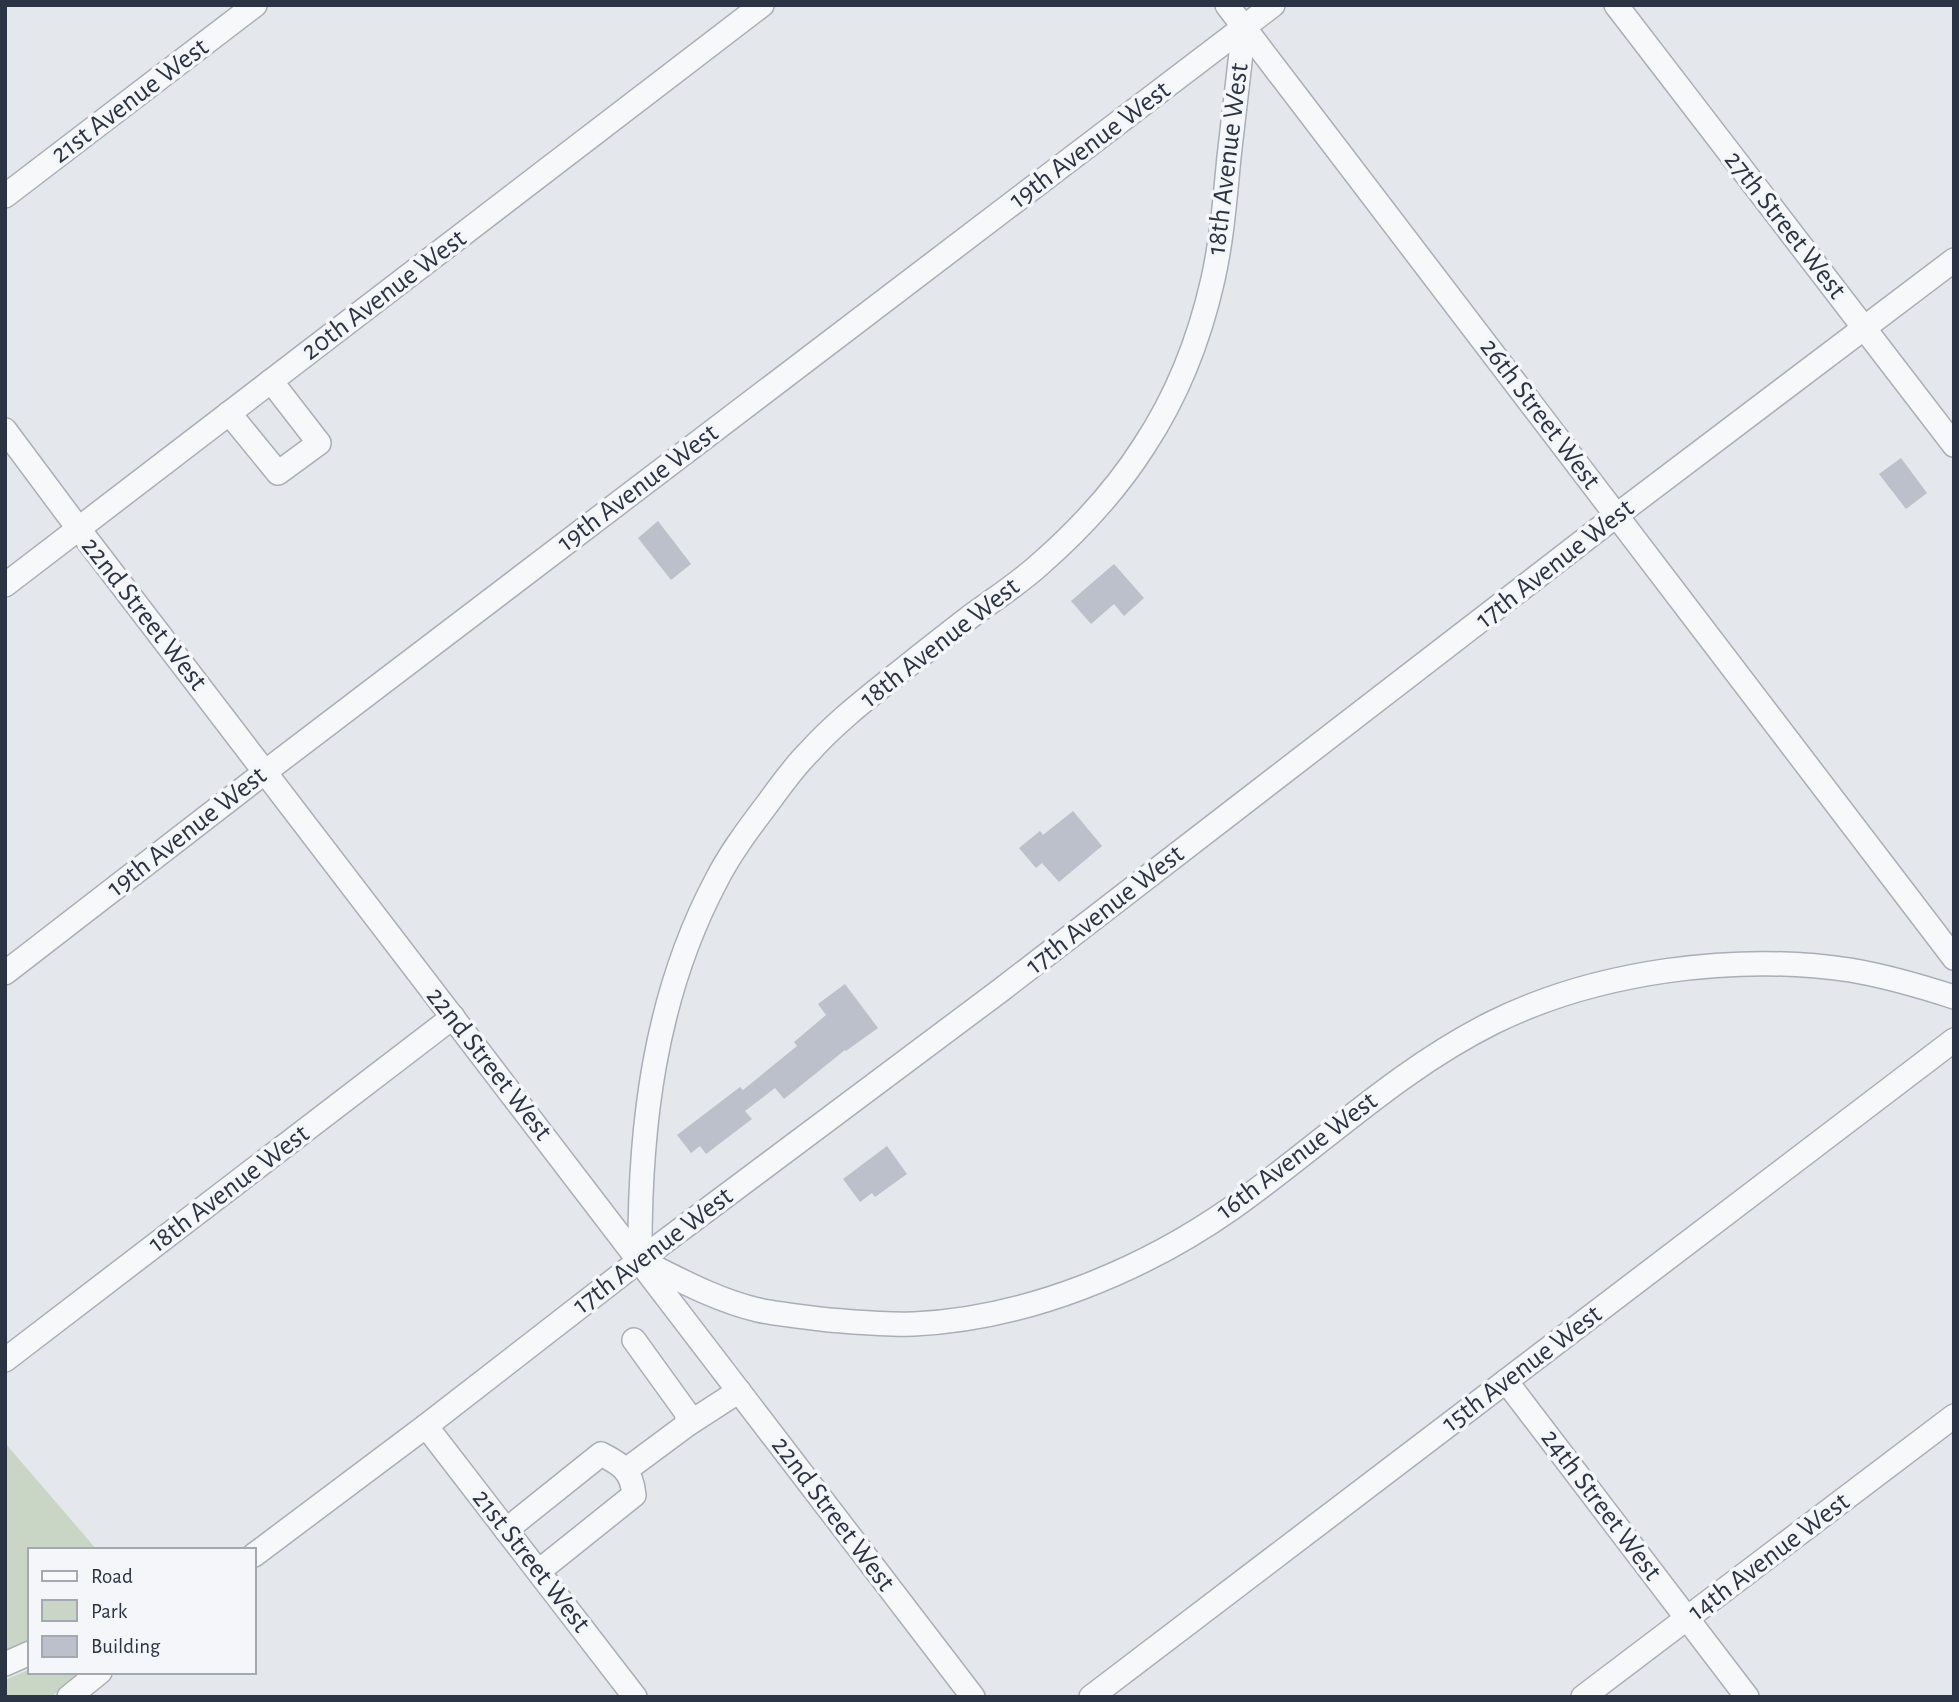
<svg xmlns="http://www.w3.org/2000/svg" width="1959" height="1702" font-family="'Alegreya Sans',sans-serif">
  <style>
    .green { fill: #c9d6c5 }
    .building { fill: #bbc0ca }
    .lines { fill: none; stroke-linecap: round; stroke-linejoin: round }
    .minor-casing { stroke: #a9aeb7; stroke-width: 26 }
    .minor { stroke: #f7f8fa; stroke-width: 23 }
    .labels { text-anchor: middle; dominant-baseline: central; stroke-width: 7; stroke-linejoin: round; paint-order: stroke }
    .street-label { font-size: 28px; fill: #2b3445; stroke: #f4f6f9 }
  </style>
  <rect width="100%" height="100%" fill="#e4e7ec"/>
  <g class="green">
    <polygon points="5,1443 97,1550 30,1550 30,1643 5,1654"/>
    <polygon points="30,1669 30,1672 82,1672 51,1697 5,1697 5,1680"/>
  </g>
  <g class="building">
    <polygon points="1901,458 1927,493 1906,509 1879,474"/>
    <polygon points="658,521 691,564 671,580 638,538"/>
    <polygon points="1114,564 1144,598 1124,616 1114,604 1091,624 1071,601"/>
    <polygon points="1073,811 1102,846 1059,882 1042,863 1036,868 1019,848 1040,831 1043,835"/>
    <polygon points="845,984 878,1028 846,1051 845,1050 784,1099 775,1088 745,1111 752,1119 706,1154 700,1146 691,1153 677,1135 740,1087 743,1090 797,1046 794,1042 826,1015 818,1004"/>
    <polygon points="887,1146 907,1174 875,1197 872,1193 860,1202 843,1179"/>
  </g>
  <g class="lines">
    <g class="minor-casing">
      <g id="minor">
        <polyline points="1227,5 1954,958"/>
        <polyline points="1616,5 1954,445"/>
        <path d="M1244,27c-5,43 -10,87 -15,130 -4,41 -7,82 -16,122 -13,58 -36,117 -69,167 -28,44 -65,84 -105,119 -21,19 -46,35 -69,52 -25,19 -50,39 -74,58 -30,24 -61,48 -87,77 -15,15 -28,33 -41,51 -18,24 -38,50 -52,78 -62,117 -77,248 -76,379 38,19 76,40 118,50 23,5 47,7 71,10 28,2 57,5 85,4 112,-5 228,-53 318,-116 88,-62 165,-138 262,-186 104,-51 242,-69 356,-52 36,6 70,16 104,27"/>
        <polyline points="5,196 255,5"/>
        <polyline points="229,413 278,473 319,443 271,381"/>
        <polyline points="5,430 78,528 973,1697"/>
        <polyline points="5,585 762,5"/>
        <polyline points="5,973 265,772 1273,5"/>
        <polyline points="634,1340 686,1412 688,1424"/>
        <polyline points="5,1360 453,1017"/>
        <polyline points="1506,1381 1747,1697"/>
        <polyline points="426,1426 635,1697"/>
        <polyline points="626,1470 688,1424 739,1391"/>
        <path d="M506,1530l95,-76c20,10 31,17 33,41l-95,76"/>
        <polyline points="254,1555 426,1426 640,1260 1001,990 1617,515 1954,260"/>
        <polyline points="5,1664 30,1653"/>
        <polyline points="69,1697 100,1672"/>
        <polyline points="1091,1697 1954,1040"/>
        <polyline points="1583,1697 1954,1416"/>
      </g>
    </g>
    <use href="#minor" class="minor"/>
  </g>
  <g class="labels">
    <g class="street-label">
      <text transform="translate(130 101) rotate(-37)">21st Avenue West</text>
      <text transform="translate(1090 145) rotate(-37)">19th Avenue West</text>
      <text transform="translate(1228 159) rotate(-83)">18th Avenue West</text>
      <text transform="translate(1785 225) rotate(52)">27th Street West</text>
      <text transform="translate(384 295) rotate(-37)">20th Avenue West</text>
      <text transform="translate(1540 414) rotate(53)">26th Street West</text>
      <text transform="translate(638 488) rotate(-37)">19th Avenue West</text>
      <text transform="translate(1555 564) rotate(-38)">17th Avenue West</text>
      <text transform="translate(144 614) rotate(52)">22nd Street West</text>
      <text transform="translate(940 643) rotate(-38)">18th Avenue West</text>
      <text transform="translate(187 832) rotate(-38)">19th Avenue West</text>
      <text transform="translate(1105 910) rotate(-38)">17th Avenue West</text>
      <text transform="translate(489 1064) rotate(52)">22nd Street West</text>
      <text transform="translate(1297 1156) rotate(-37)">16th Avenue West</text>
      <text transform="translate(229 1189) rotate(-37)">18th Avenue West</text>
      <text transform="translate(653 1251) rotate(-37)">17th Avenue West</text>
      <text transform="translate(1522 1369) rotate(-37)">15th Avenue West</text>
      <text transform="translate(1601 1505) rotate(53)">24th Street West</text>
      <text transform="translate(833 1514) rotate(53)">22nd Street West</text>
      <text transform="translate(1769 1557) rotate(-37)">14th Avenue West</text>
      <text transform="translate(531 1561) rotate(52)">21st Street West</text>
    </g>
  </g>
  <rect width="1959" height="1702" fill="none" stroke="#2b3445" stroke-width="14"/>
  <rect x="28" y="1548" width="228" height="126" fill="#f4f6f9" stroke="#a4a8b1" stroke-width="2"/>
  <rect x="42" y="1571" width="35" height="10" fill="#f7f8fa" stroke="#a4a8b1" stroke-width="2"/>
  <text x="91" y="1583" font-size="21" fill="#2b3445">Road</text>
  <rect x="42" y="1600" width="35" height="21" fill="#c9d6c5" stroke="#a4a8b1" stroke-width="2"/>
  <text x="91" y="1618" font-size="21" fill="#2b3445">Park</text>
  <rect x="42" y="1636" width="35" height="21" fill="#bbc0ca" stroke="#a4a8b1" stroke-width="2"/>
  <text x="91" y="1653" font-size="21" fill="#2b3445">Building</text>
</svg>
